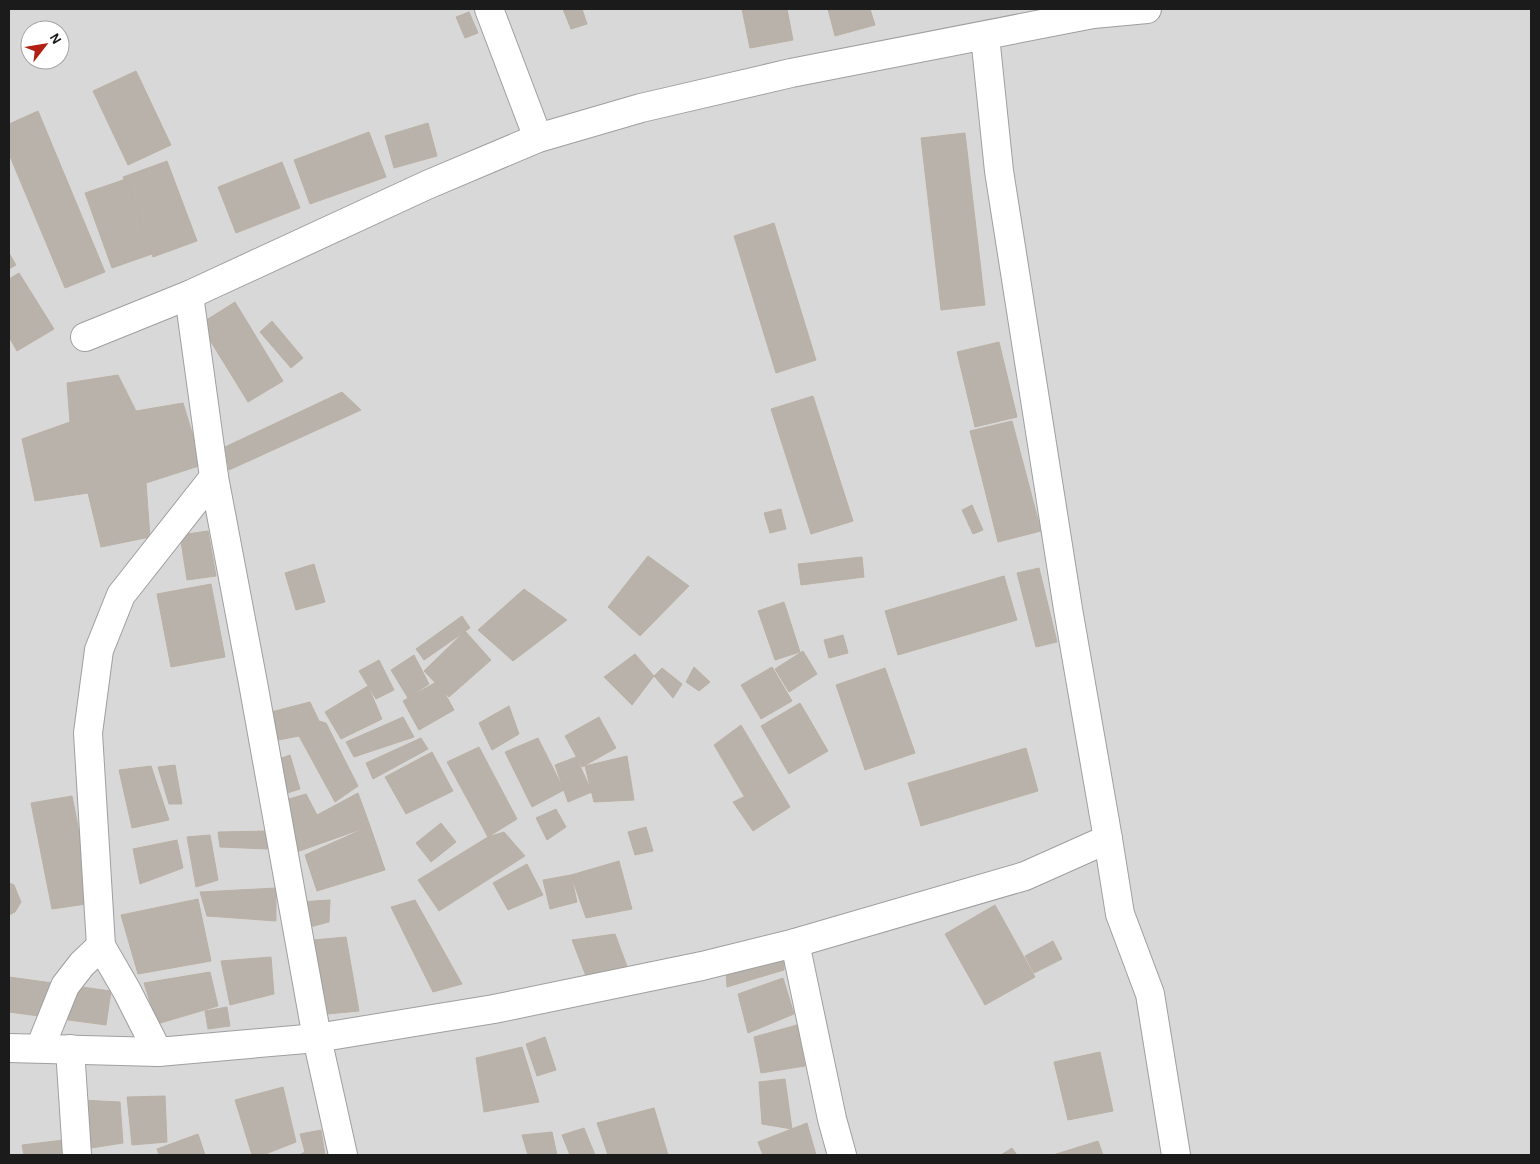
<svg xmlns="http://www.w3.org/2000/svg" width="1540" height="1164" font-family="'Alegreya Sans',sans-serif">
  <style>
    .residential { fill: #d9d8d8; fill-rule: evenodd }
    .building { fill: #b8b2ab; stroke: #bbb1a5 }
    .lines { fill: none; stroke-linecap: round; stroke-linejoin: round }
    .street-casing { stroke: #9f9f9f; stroke-width: 30 }
    .street { stroke: #fff; stroke-width: 28 }
  </style>
  <rect width="100%" height="100%" fill="#ebe9e1"/>
  <path class="residential" d="M9,9h1522v1146h-1522zM30,30h30v30h-30z"/>
  <g class="building">
    <polygon points="563,9 582,9 587,24 571,29"/>
    <polygon points="742,9 787,9 793,40 750,48"/>
    <polygon points="828,9 870,9 875,25 835,36"/>
    <polygon points="469,12 478,33 465,38 456,17"/>
    <polygon points="136,71 171,145 128,165 93,91"/>
    <polygon points="38,111 105,272 65,288 9,154 9,124"/>
    <polygon points="428,123 437,156 394,168 385,136"/>
    <polygon points="369,132 386,177 310,204 294,160"/>
    <polygon points="965,133 985,305 941,310 921,138"/>
    <polygon points="167,161 197,241 153,257 123,177"/>
    <polygon points="282,162 300,208 236,233 218,187"/>
    <polygon points="126,179 152,254 112,268 85,193"/>
    <polygon points="774,223 816,360 776,373 734,236"/>
    <polygon points="9,253 16,265 9,269"/>
    <polygon points="19,273 54,329 17,351 9,337 9,279"/>
    <polygon points="235,302 283,381 248,402 200,324"/>
    <polygon points="272,321 303,358 291,368 260,332"/>
    <polygon points="999,342 1017,417 975,427 957,352"/>
    <polygon points="118,375 136,411 183,403 202,465 146,483 150,537 101,547 88,493 35,501 22,439 70,422 67,383"/>
    <polygon points="342,392 361,410 229,470 225,447"/>
    <polygon points="813,396 853,521 811,534 771,409"/>
    <polygon points="1012,421 1041,531 998,542 970,431"/>
    <polygon points="972,505 983,530 973,534 962,510"/>
    <polygon points="781,509 786,529 770,533 764,513"/>
    <polygon points="208,531 216,576 187,580 180,535"/>
    <polygon points="648,556 689,586 640,636 608,607"/>
    <polygon points="862,557 864,577 801,585 798,564"/>
    <polygon points="314,564 325,602 296,610 285,573"/>
    <polygon points="1039,568 1057,642 1036,647 1017,573"/>
    <polygon points="1004,576 1017,620 898,655 885,611"/>
    <polygon points="211,584 225,657 171,667 157,594"/>
    <polygon points="524,589 567,620 513,661 478,630"/>
    <polygon points="784,602 800,652 775,660 758,611"/>
    <polygon points="462,616 470,628 424,660 416,649"/>
    <polygon points="465,631 491,660 449,697 424,671"/>
    <polygon points="843,635 848,653 829,658 824,640"/>
    <polygon points="803,651 817,674 789,692 775,669"/>
    <polygon points="635,654 654,676 632,705 604,677"/>
    <polygon points="414,655 429,684 408,698 391,670"/>
    <polygon points="379,660 394,690 376,699 359,671"/>
    <polygon points="694,667 710,682 699,691 686,682"/>
    <polygon points="772,667 792,701 761,719 741,685"/>
    <polygon points="662,668 682,684 673,698 654,676"/>
    <polygon points="885,668 915,753 865,770 836,685"/>
    <polygon points="438,681 454,710 419,730 403,701"/>
    <polygon points="368,686 382,719 341,739 325,712"/>
    <polygon points="310,702 319,721 326,723 358,786 335,802 299,736 273,741 267,713"/>
    <polygon points="800,703 828,751 789,774 761,726"/>
    <polygon points="509,706 519,734 492,750 479,723"/>
    <polygon points="403,717 414,737 354,757 346,742"/>
    <polygon points="599,717 616,748 582,767 565,736"/>
    <polygon points="741,725 775,782 744,796 714,745"/>
    <polygon points="421,738 428,749 373,779 366,763"/>
    <polygon points="538,738 564,790 532,807 505,752"/>
    <polygon points="479,747 517,819 488,837 447,762"/>
    <polygon points="1026,748 1038,791 921,826 908,783"/>
    <polygon points="432,752 453,791 406,814 385,777"/>
    <polygon points="290,755 300,789 284,794 273,761"/>
    <polygon points="627,756 634,800 594,802 585,766"/>
    <polygon points="576,757 592,792 568,802 555,765"/>
    <polygon points="175,765 182,804 169,804 158,767"/>
    <polygon points="151,766 169,820 132,828 119,770"/>
    <polygon points="775,782 790,807 753,831 733,802"/>
    <polygon points="358,793 370,826 291,854 282,801 306,794 317,815"/>
    <polygon points="72,796 93,903 52,909 31,803"/>
    <polygon points="556,809 566,827 547,840 536,818"/>
    <polygon points="441,823 456,842 431,862 416,843"/>
    <polygon points="370,826 385,870 317,891 305,855"/>
    <polygon points="646,827 653,851 635,855 628,832"/>
    <polygon points="268,831 267,849 220,847 218,832"/>
    <polygon points="504,832 525,856 439,911 418,880 488,837"/>
    <polygon points="210,835 218,880 196,887 187,837"/>
    <polygon points="177,840 183,868 140,884 133,849"/>
    <polygon points="619,861 632,909 586,918 571,875"/>
    <polygon points="527,864 543,895 508,910 493,883"/>
    <polygon points="571,875 577,902 550,909 543,880"/>
    <polygon points="9,883 14,885 21,902 15,912 9,915"/>
    <polygon points="276,888 276,921 207,916 200,892"/>
    <polygon points="198,899 211,961 138,974 121,915"/>
    <polygon points="330,900 329,922 306,928 299,902"/>
    <polygon points="415,900 462,984 433,992 391,907"/>
    <polygon points="995,905 1035,977 985,1005 945,934"/>
    <polygon points="615,934 628,969 586,976 572,940"/>
    <polygon points="346,937 359,1011 327,1014 313,940"/>
    <polygon points="1053,941 1062,959 1034,973 1025,956"/>
    <polygon points="271,957 274,994 230,1005 221,961"/>
    <polygon points="784,961 784,970 727,987 726,969"/>
    <polygon points="210,972 218,1006 157,1024 144,983"/>
    <polygon points="9,977 111,991 106,1025 9,1012"/>
    <polygon points="783,978 794,1014 748,1033 738,994"/>
    <polygon points="227,1007 230,1026 208,1029 205,1011"/>
    <polygon points="797,1025 805,1066 761,1073 754,1037"/>
    <polygon points="545,1037 556,1070 537,1076 526,1044"/>
    <polygon points="522,1047 539,1102 484,1112 476,1058"/>
    <polygon points="1100,1052 1113,1111 1068,1120 1054,1062"/>
    <polygon points="785,1079 792,1129 762,1124 759,1082"/>
    <polygon points="283,1087 296,1142 263,1155 252,1155 235,1100"/>
    <polygon points="165,1096 167,1142 132,1145 127,1097"/>
    <polygon points="80,1100 120,1102 123,1143 85,1149"/>
    <polygon points="654,1108 668,1155 608,1155 597,1123"/>
    <polygon points="807,1123 816,1155 763,1155 758,1142"/>
    <polygon points="584,1128 595,1155 570,1155 562,1135"/>
    <polygon points="321,1130 325,1155 299,1155 305,1152 300,1134"/>
    <polygon points="552,1132 557,1155 528,1155 522,1135"/>
    <polygon points="198,1134 205,1155 159,1155 157,1149"/>
    <polygon points="64,1140 66,1155 24,1155 22,1145"/>
    <polygon points="1098,1141 1103,1155 1053,1155"/>
    <polygon points="1012,1148 1017,1155 1001,1155"/>
  </g>
  <g class="lines">
    <g class="street-casing">
      <g id="street">
        <polyline points="489,9 538,138"/>
        <polyline points="985,36 999,171 1068,609 1108,839 1120,914 1150,994 1176,1155"/>
        <polyline points="189,295 214,477 253,683 317,1038 343,1155"/>
        <polyline points="85,337 189,295 427,185 538,138 641,108 791,73 1093,14 1147,9"/>
        <polyline points="795,943 832,1119 842,1155"/>
        <polyline points="9,1048 158,1052 317,1038 494,1009 702,966 795,943 1025,876 1108,839"/>
        <polyline points="40,1048 65,986 82,964 101,946"/>
        <polyline points="70,1049 77,1155"/>
        <polyline points="158,1052 127,991 101,946 88,733 99,650 121,595 214,477"/>
      </g>
    </g>
    <use href="#street" class="street"/>
  </g>
  <rect width="1540" height="1164" fill="none" stroke="#1b1b1b" stroke-width="20"/>
  <g transform="translate(45 45) rotate(59)"><circle r="24" fill="#ffffff" stroke="#a4a4a4"/>
  <path d="M0-4L9 19L0 12L-9 19Z" fill="#b21f13"/>
  <text y="-8" font-size="14" font-weight="bold" text-anchor="middle" fill="#1b1b1b">N</text>
  </g>
</svg>
